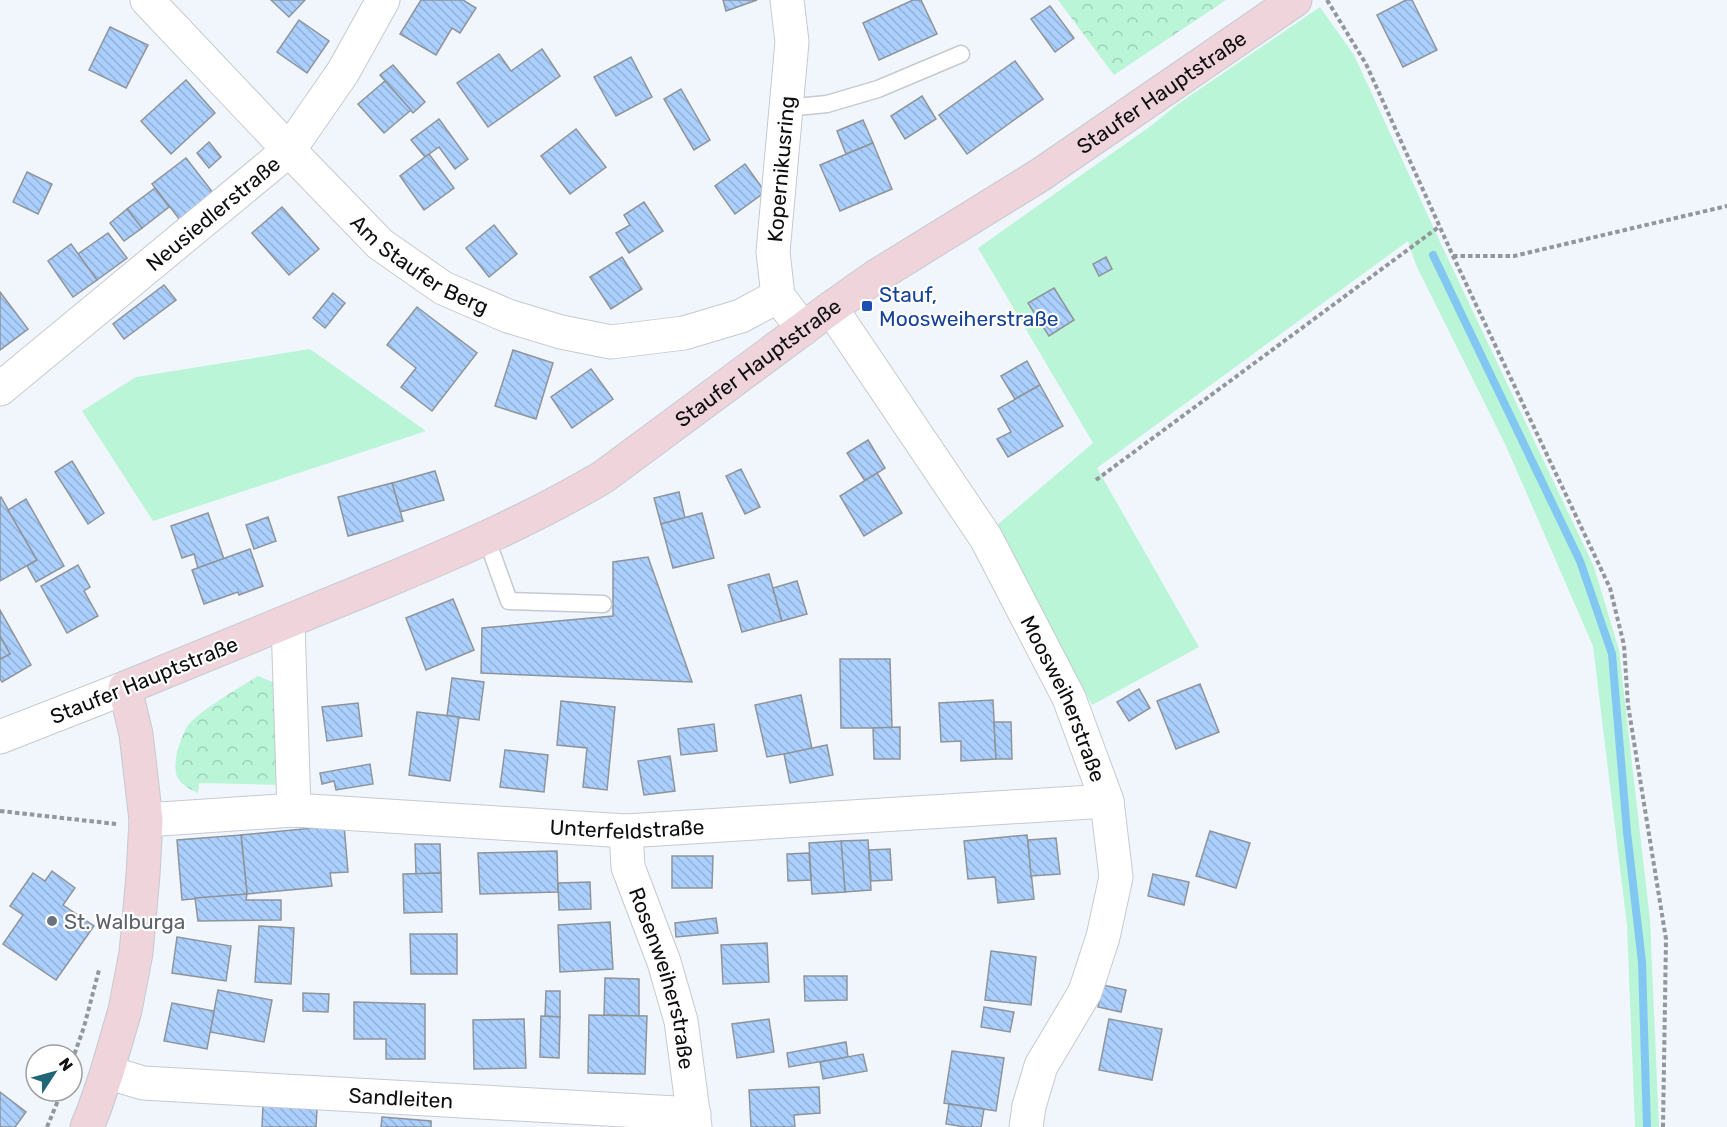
<svg xmlns="http://www.w3.org/2000/svg" width="1727" height="1127" font-family="Rubik,sans-serif">
  <style>
    .grass { fill: #b9f5d6 }
    .forest { fill: url(#forest-crowns) }
    .lines { fill: none; stroke-linecap: round; stroke-linejoin: round }
    .stream { stroke: #81c7f2; stroke-width: 8 }
    .building { fill: url(#building-back-hatch); stroke: #8f949a; stroke-width: 1.5 }
    .lane-casing { stroke: #c5cad0; stroke-width: 19 }
    .street-casing { stroke: #c5cad0; stroke-width: 35 }
    .secondary-casing { stroke: #c5cad0; stroke-width: 35 }
    .path { stroke: #93969a; stroke-width: 4; stroke-dasharray: 4.5 3; stroke-linecap: butt }
    .lane { stroke: #fff; stroke-width: 16 }
    .street { stroke: #fff; stroke-width: 33 }
    .secondary { stroke: #efd4db; stroke-width: 33 }
    .transit-dot { fill: #1a4fb4; stroke: #fff; stroke-width: 2 }
    .worship-dot { fill: #6b7280; stroke: #fff; stroke-width: 2 }
    .labels { text-anchor: middle; dominant-baseline: central; stroke-width: 4.5; stroke-linejoin: round; paint-order: stroke }
    .street-label { font-size: 21px; fill: #0e0f11; stroke: #fff }
    .transit-label { font-size: 21px; fill: #164399; stroke: #fff; text-anchor: start }
    .worship-label { font-size: 21px; fill: #5b616d; stroke: #fff; text-anchor: start }
  </style>
  <defs>
    <pattern id="forest-crowns" width="20" height="18" patternUnits="userSpaceOnUse" patternTransform="scale(1.5)"><rect width="20" height="18" fill="#b9f5d6"/><path d="M2 6a3 3 0 1 1 6 0M12 15a3 3 0 1 1 6 0" fill="none" stroke="#9ed1b7"/></pattern>
    <pattern id="building-back-hatch" width="6" height="6" patternUnits="userSpaceOnUse" patternTransform="scale(1.5)"><rect width="6" height="6" fill="#abd0fd"/><path d="M-1 5l2 2M0 0l6 6M5-1l2 2" fill="none" stroke="#92b1d8"/></pattern>
  </defs>
  <rect width="100%" height="100%" fill="#f1f6fc"/>
  <g class="grass">
    <polygon points="1320,7 1354,55 1441,244 1594,567 1619,650 1650,920 1659,1127 1635,1127 1627,925 1593,646 1506,446 1416,265 1408,241 1097,468 1199,647 1092,705 996,526 1093,443 978,248 1152,125 1178,104"/>
    <polygon points="310,349 426,431 153,521 82,411 136,377"/>
  </g>
  <g class="forest">
    <polygon points="1058,0 1226,0 1114,75"/>
    <path d="M258,676l19,8 5,101 -83,-2 -1,10c-17,-8 -25,-14 -22,-34 1,-10 6,-22 10,-31 9,-15 56,-42 72,-52z"/>
  </g>
  <g class="lines">
    <polyline class="stream" points="1433,255 1580,561 1612,654 1627,832 1642,962 1647,1127"/>
  </g>
  <g class="building">
    <polygon points="271,0 305,0 289,17"/>
    <polygon points="421,0 463,0 476,8 460,33 452,28 436,55 400,34"/>
    <polygon points="723,0 757,0 726,11"/>
    <polygon points="913,0 921,0 937,34 879,60 863,23"/>
    <polygon points="1406,0 1412,0 1437,50 1403,67 1377,15"/>
    <polygon points="1050,6 1074,38 1055,52 1031,19"/>
    <polygon points="299,20 329,41 307,73 277,52"/>
    <polygon points="110,27 148,45 126,88 89,70"/>
    <polygon points="542,49 560,76 488,127 457,83 499,54 511,71"/>
    <polygon points="631,57 652,97 616,116 594,77"/>
    <polygon points="1015,61 1043,99 967,154 939,115"/>
    <polygon points="393,65 425,102 413,113 380,75"/>
    <polygon points="186,80 215,113 171,154 141,121"/>
    <polygon points="385,81 411,110 384,133 358,104"/>
    <polygon points="681,89 710,140 694,150 664,99"/>
    <polygon points="922,96 936,119 905,139 891,116"/>
    <polygon points="439,119 468,159 455,169 439,147 425,157 411,140"/>
    <polygon points="863,120 873,143 846,154 837,131"/>
    <polygon points="576,129 606,167 570,194 541,156"/>
    <polygon points="209,142 221,157 209,168 197,153"/>
    <polygon points="873,143 892,189 840,211 820,165"/>
    <polygon points="429,154 454,188 424,210 400,176"/>
    <polygon points="186,158 214,194 180,220 152,184"/>
    <polygon points="745,164 765,192 735,214 715,186"/>
    <polygon points="27,172 52,184 38,214 13,202"/>
    <polygon points="155,188 169,207 142,228 127,209"/>
    <polygon points="644,202 663,231 629,253 616,233 630,225 624,215"/>
    <polygon points="282,207 319,249 289,275 252,233"/>
    <polygon points="127,209 142,228 124,241 110,223"/>
    <polygon points="494,225 517,254 489,277 466,248"/>
    <polygon points="108,233 127,258 97,280 78,254"/>
    <polygon points="71,244 97,280 73,297 48,261"/>
    <polygon points="622,257 642,289 611,309 590,277"/>
    <polygon points="1106,257 1112,269 1099,276 1093,264"/>
    <polygon points="164,285 176,300 124,339 113,324"/>
    <polygon points="1054,288 1074,320 1049,336 1028,303"/>
    <polygon points="0,292 28,329 0,350"/>
    <polygon points="333,293 345,303 325,328 313,318"/>
    <polygon points="417,307 477,353 432,411 401,387 416,368 387,345"/>
    <polygon points="513,350 553,363 536,419 495,406"/>
    <polygon points="1027,361 1040,385 1015,399 1001,376"/>
    <polygon points="591,369 613,399 572,428 551,397"/>
    <polygon points="1040,385 1063,426 1008,457 997,439 1011,432 998,409"/>
    <polygon points="868,440 885,468 865,481 847,453"/>
    <polygon points="72,461 104,513 88,524 55,472"/>
    <polygon points="741,469 760,507 745,514 726,476"/>
    <polygon points="435,471 444,500 400,512 392,483"/>
    <polygon points="877,473 902,513 864,536 840,496"/>
    <polygon points="392,483 403,521 348,536 338,497"/>
    <polygon points="679,492 685,518 661,524 654,498"/>
    <polygon points="1,497 37,560 0,581 0,498"/>
    <polygon points="26,499 64,566 36,582 27,566 37,560 8,510"/>
    <polygon points="208,513 224,559 198,568 194,554 182,558 171,526"/>
    <polygon points="702,513 714,558 673,568 661,524"/>
    <polygon points="268,517 276,541 254,549 246,525"/>
    <polygon points="250,549 263,586 239,595 238,592 204,604 192,570"/>
    <polygon points="648,557 692,682 481,673 482,628 613,616 613,562"/>
    <polygon points="78,565 90,587 84,591 98,616 67,633 41,586"/>
    <polygon points="769,574 782,621 742,632 728,585"/>
    <polygon points="797,581 807,614 782,621 773,588"/>
    <polygon points="453,599 474,650 426,670 406,618"/>
    <polygon points="0,610 31,665 2,682 0,679 0,659 10,654 0,636"/>
    <polygon points="0,636 10,654 0,659"/>
    <polygon points="840,659 890,659 892,728 841,728"/>
    <polygon points="452,678 484,682 479,720 447,716"/>
    <polygon points="1200,684 1219,732 1176,749 1157,701"/>
    <polygon points="1139,689 1150,708 1129,721 1117,702"/>
    <polygon points="801,695 812,749 767,757 755,705"/>
    <polygon points="993,700 996,759 961,761 961,741 941,742 939,703"/>
    <polygon points="561,701 615,707 607,790 583,787 587,748 557,745"/>
    <polygon points="358,703 362,736 327,741 322,707"/>
    <polygon points="417,712 459,717 450,781 409,775"/>
    <polygon points="994,722 1011,722 1012,759 996,759"/>
    <polygon points="714,724 717,751 681,755 678,729"/>
    <polygon points="900,727 900,759 874,759 873,728"/>
    <polygon points="827,745 833,775 790,783 784,754"/>
    <polygon points="505,750 548,755 544,792 500,787"/>
    <polygon points="670,756 675,791 644,795 638,761"/>
    <polygon points="370,764 373,784 336,790 334,781 322,784 320,773"/>
    <polygon points="344,825 348,872 330,873 332,886 247,894 241,835"/>
    <polygon points="1210,831 1250,843 1236,888 1196,876"/>
    <polygon points="241,835 247,894 182,900 177,840"/>
    <polygon points="1027,835 1034,899 998,903 995,877 968,879 964,841"/>
    <polygon points="1056,838 1060,874 1031,876 1028,840"/>
    <polygon points="868,840 871,890 845,892 841,841"/>
    <polygon points="841,841 845,892 812,894 809,843"/>
    <polygon points="415,844 440,844 441,873 416,874"/>
    <polygon points="890,849 892,880 871,881 869,850"/>
    <polygon points="557,851 558,892 480,894 478,853"/>
    <polygon points="809,853 811,880 788,881 787,854"/>
    <polygon points="672,856 713,856 712,888 672,888"/>
    <polygon points="52,871 75,888 63,905 94,926 56,980 3,944 23,915 10,906 33,873 45,881"/>
    <polygon points="441,873 442,912 404,913 403,874"/>
    <polygon points="1153,874 1189,882 1184,905 1148,896"/>
    <polygon points="590,882 591,909 559,910 558,883"/>
    <polygon points="247,894 246,900 281,900 281,920 198,921 195,898"/>
    <polygon points="716,918 718,933 676,937 675,923"/>
    <polygon points="610,922 613,969 560,972 558,925"/>
    <polygon points="259,926 294,928 291,984 255,982"/>
    <polygon points="410,934 457,934 457,974 411,974"/>
    <polygon points="177,937 231,946 226,981 172,973"/>
    <polygon points="767,943 769,982 723,984 721,945"/>
    <polygon points="991,951 1036,957 1031,1005 985,1000"/>
    <polygon points="804,976 847,976 847,1000 805,1001"/>
    <polygon points="605,978 639,979 639,1016 604,1015"/>
    <polygon points="1103,985 1126,990 1121,1012 1098,1007"/>
    <polygon points="218,990 272,1000 264,1042 210,1032"/>
    <polygon points="546,991 560,991 560,1017 545,1016"/>
    <polygon points="303,993 329,994 328,1012 303,1011"/>
    <polygon points="354,1002 425,1004 425,1059 386,1059 386,1039 354,1039"/>
    <polygon points="172,1003 214,1011 207,1049 164,1041"/>
    <polygon points="984,1007 1014,1012 1010,1032 981,1027"/>
    <polygon points="589,1015 647,1016 645,1074 588,1073"/>
    <polygon points="541,1016 560,1017 559,1058 540,1057"/>
    <polygon points="524,1019 526,1068 474,1069 473,1020"/>
    <polygon points="769,1019 774,1052 737,1058 732,1024"/>
    <polygon points="1109,1019 1162,1029 1152,1080 1099,1070"/>
    <polygon points="846,1042 848,1057 789,1067 787,1053"/>
    <polygon points="952,1051 1004,1058 996,1111 944,1103"/>
    <polygon points="863,1054 867,1071 823,1079 820,1062"/>
    <polygon points="819,1087 820,1113 794,1115 795,1127 751,1127 749,1090"/>
    <polygon points="0,1092 26,1112 15,1127 0,1127"/>
    <polygon points="949,1104 984,1109 981,1127 965,1127 946,1124"/>
    <polygon points="263,1106 317,1109 316,1127 262,1127"/>
    <polygon points="382,1117 431,1121 431,1127 381,1127"/>
  </g>
  <g class="lines">
    <g class="lane-casing">
      <g id="lane">
        <polyline points="786,108 827,104 878,89 961,54"/>
        <polyline points="486,537 509,601 603,604"/>
      </g>
    </g>
    <g class="street-casing">
      <g id="street">
        <path id="s1" d="M147,0l142,150 91,94 63,44 65,28 53,16 50,10 73,-9 57,-17 37,-20"/>
        <polyline points="787,0 792,42 773,252 778,296 803,329"/>
        <path id="s2" d="M831,308l155,230 83,160 38,103 9,76 -13,60 -18,55 -44,74 -12,40 -3,21"/>
        <path id="s3" d="M0,389l289,-239 54,-78 40,-72"/>
        <polyline points="288,622 294,810"/>
        <polyline points="0,737 125,688"/>
        <path id="s4" d="M146,820l148,-10 332,21 481,-30"/>
        <path id="s5" d="M626,831l2,36 36,95 17,59 14,106"/>
        <path id="s6" d="M107,1072l36,11 551,31"/>
      </g>
    </g>
    <g class="secondary-casing">
      <g id="secondary">
        <path id="s7" d="M87,1127l7,-17 13,-38 18,-62 11,-57 7,-78 3,-55 -10,-86 -11,-46c87,-35 174,-71 261,-107 74,-31 148,-63 217,-104l228,-169 44,-31 165,-102 255,-175"/>
      </g>
    </g>
    <g class="path">
      <polyline points="1327,0 1366,64 1453,256 1610,588 1624,645 1628,705 1666,939 1663,1127"/>
      <polyline points="1453,256 1514,256 1727,206"/>
      <polyline points="1096,480 1440,226"/>
      <polyline points="0,811 116,824"/>
      <polyline points="72,1061 84,1027 99,970"/>
      <polyline points="47,1127 62,1091"/>
    </g>
    <use href="#lane" class="lane"/>
    <use href="#street" class="street"/>
    <use href="#secondary" class="secondary"/>
  </g>
  <rect class="transit-dot" x="861" y="300" width="12" height="12" rx="3"/>
  <circle class="worship-dot" cx="52" cy="921" r="6"/>
  <g class="labels">
    <g class="street-label">
      <text stroke="none"><textPath href="#s7" startOffset="1650">Staufer Hauptstraße</textPath></text>
      <text transform="translate(781 169) rotate(-85)">Kopernikusring</text>
      <text stroke="none"><textPath href="#s3" startOffset="276">Neusiedlerstraße</textPath></text>
      <text stroke="none"><textPath href="#s1" startOffset="382">Am Staufer Berg</textPath></text>
      <text stroke="none"><textPath href="#s7" startOffset="1164">Staufer Hauptstraße</textPath></text>
      <text transform="translate(144 680) rotate(-22)">Staufer Hauptstraße</text>
      <text stroke="none"><textPath href="#s2" startOffset="456">Moosweiherstraße</textPath></text>
      <text stroke="none"><textPath href="#s4" startOffset="482">Unterfeldstraße</textPath></text>
      <text stroke="none"><textPath href="#s5" startOffset="153">Rosenweiherstraße</textPath></text>
      <text stroke="none"><textPath href="#s6" startOffset="296">Sandleiten</textPath></text>
    </g>
    <g class="transit-label">
      <text x="879" y="294">Stauf,<tspan x="879" dy="24">Moosweiherstraße</tspan></text>
    </g>
    <g class="worship-label">
      <text x="64" y="921">St. Walburga</text>
    </g>
  </g>
  <g transform="translate(54 1073) rotate(54)"><circle r="28" fill="#ffffff" stroke="#9f9fa0" stroke-width="1.5"/>
  <path d="M0-4.5L10 22L0 15L-10 22Z" fill="#216677"/>
  <text y="-9" font-size="16" font-weight="bold" text-anchor="middle" fill="#0e0f11">N</text>
  </g>
</svg>
